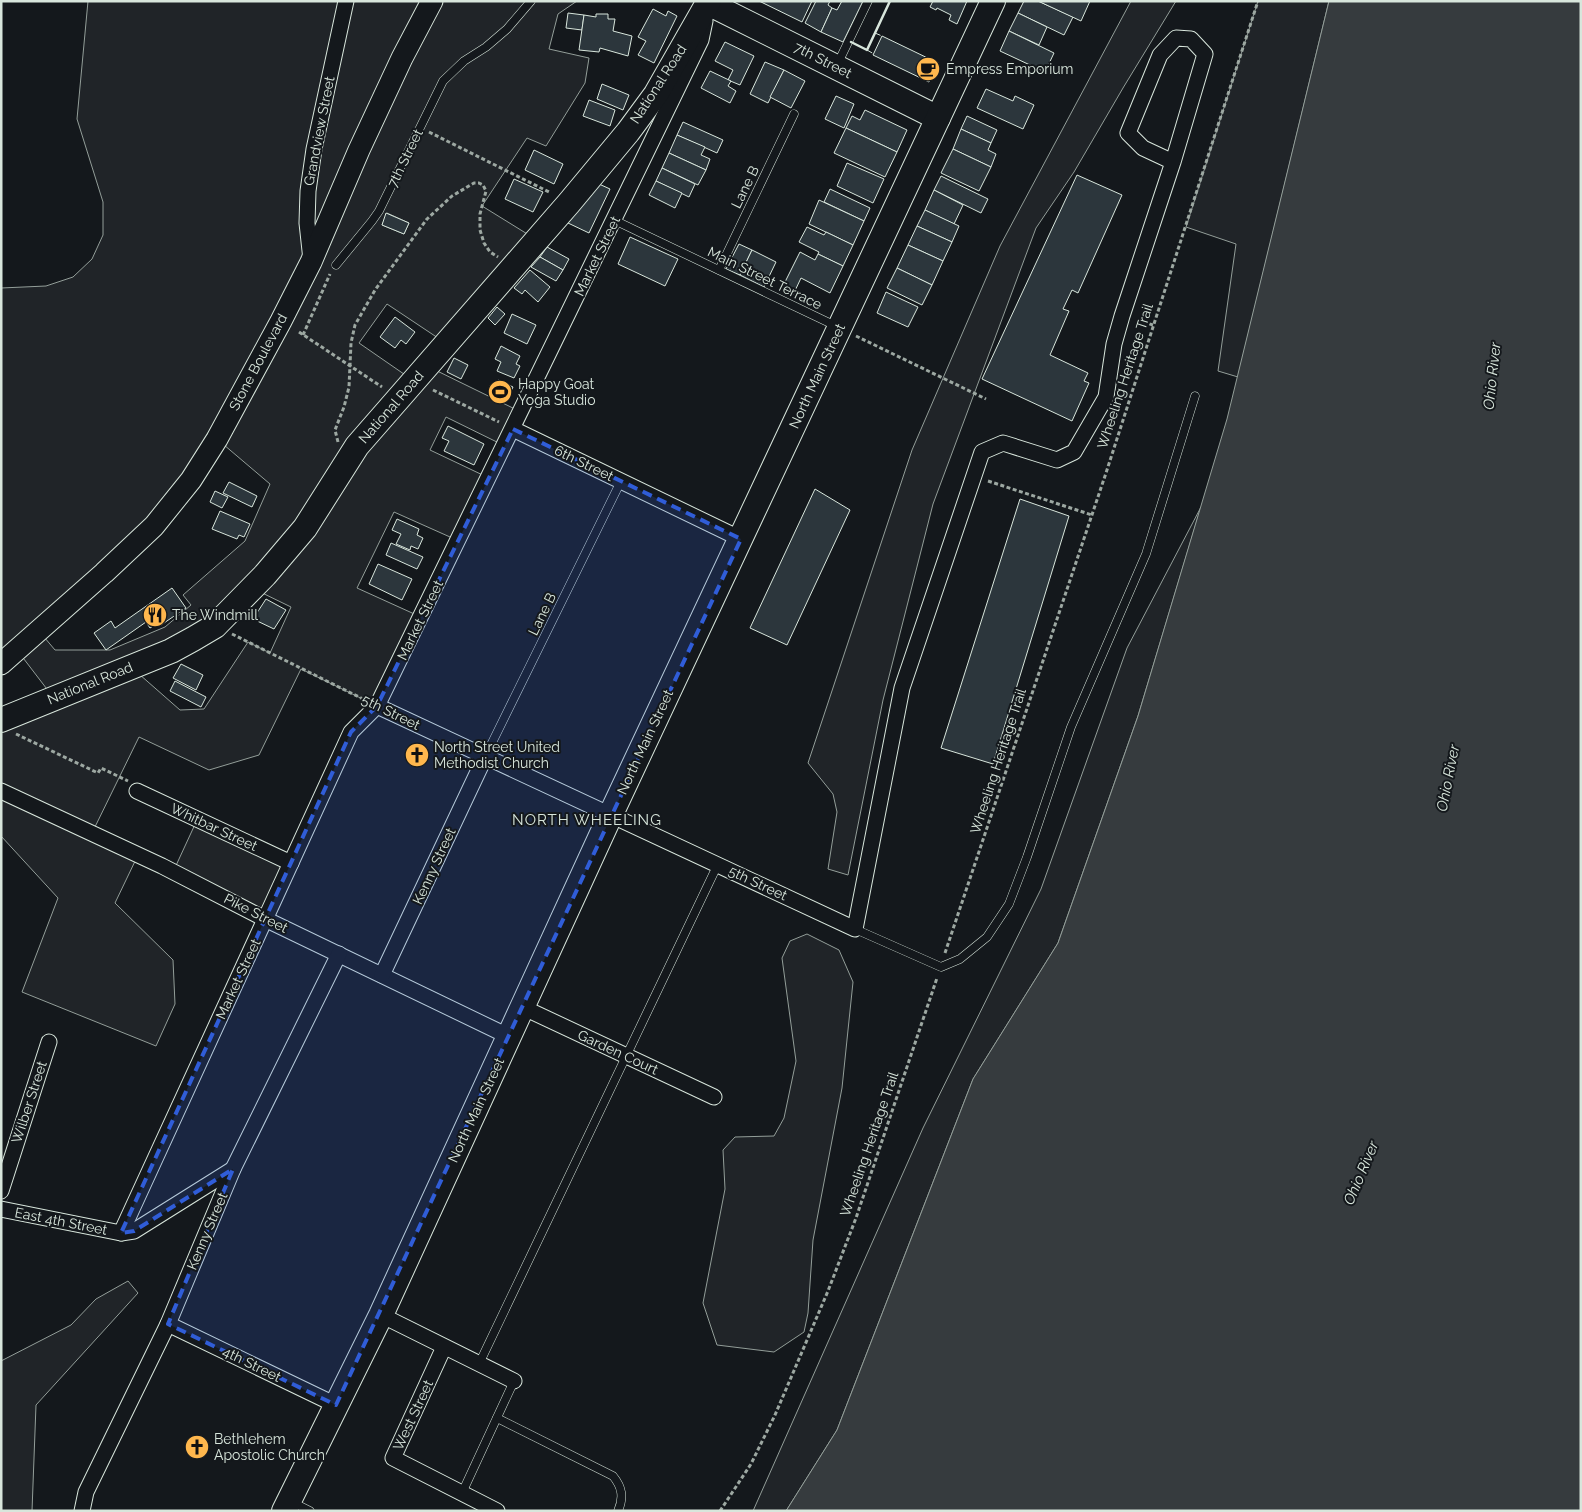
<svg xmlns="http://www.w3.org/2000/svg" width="1582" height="1512" font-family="Raleway,sans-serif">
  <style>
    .green { fill: #202428; stroke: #939e99; fill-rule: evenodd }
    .water { fill: #363b3e; stroke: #939e99 }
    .building { fill: #2c363c; stroke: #d8e6dc }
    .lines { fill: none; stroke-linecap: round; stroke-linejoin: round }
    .lane-casing { stroke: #d8e6dc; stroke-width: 9 }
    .street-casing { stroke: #d8e6dc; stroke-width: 17 }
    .secondary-casing { stroke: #d8e6dc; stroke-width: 23 }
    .primary-casing { stroke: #d8e6dc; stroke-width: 26 }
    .path { stroke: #9da8a2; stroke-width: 3; stroke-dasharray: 4 2.5; stroke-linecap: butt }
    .lane { stroke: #14181c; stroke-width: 8 }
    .street { stroke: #14181c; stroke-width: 15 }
    .secondary { stroke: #14181c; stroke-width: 21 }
    .primary { stroke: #14181c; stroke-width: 24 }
    .fence { stroke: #d8e6dc; stroke-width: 1; stroke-dasharray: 6 2.5; stroke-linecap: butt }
    .wall { stroke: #d8e6dc; stroke-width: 2.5 }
    .marked { fill: #305dd8; fill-opacity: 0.2; stroke: #305dd8; stroke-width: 4; stroke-dasharray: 10 6; stroke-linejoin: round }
    .labels { text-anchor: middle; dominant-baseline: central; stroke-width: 4; stroke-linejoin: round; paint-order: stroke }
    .street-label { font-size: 14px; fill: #d8e6dc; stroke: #14181c }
    .poi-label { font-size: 14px; fill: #d8e6dc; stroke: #14181c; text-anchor: start }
    .water-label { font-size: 15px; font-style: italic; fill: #d8e6dc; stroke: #14181c }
    .neighbourhood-label { font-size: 15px; letter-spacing: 1px; fill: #d8e6dc; stroke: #14181c }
  </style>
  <rect width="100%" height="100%" fill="#14181c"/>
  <g class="green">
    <path d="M88,1h489l-19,13 -9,35 40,9 -4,25 -39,63 -19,-8 -45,68 55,34 -90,104 -60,-40 -28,39 55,38 13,-15 94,46 -16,34 -59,-29 -16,33 59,28 -30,63 -65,-29 -37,76 64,29 -44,89 -76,-37 -42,86 -50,15 -70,-33 -47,96 46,22 -23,48 58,57 2,44 -19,42 -134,-54 36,-94 -57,-62v-116l52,-23 -36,-47 -16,14v-376l45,-2 27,-9 19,-18 11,-24v-33l-26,-83zM387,213l22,10 -5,11 -22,-9zM217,439l53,45 -25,57 -62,54 8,10 -26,22 -55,23h-55l-16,-19 152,-151zM252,588l39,19 -21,46 -22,-11 -44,67 -24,1 -49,-43z"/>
    <polygon points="1131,1 1176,1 1123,88 1074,172 1036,228 933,504 883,700 848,875 828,869 837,812 833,794 808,763 912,450 1000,246"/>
    <polygon points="1258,1 1329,1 1238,377 1218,371 1236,244 1186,227"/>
    <polygon points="1201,507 1138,716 1058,943 973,1079 837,1430 786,1511 753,1511 923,1128 1041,889 1127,648"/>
    <polygon points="197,820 291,863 265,919 173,872"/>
    <polygon points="807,934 839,950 853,982 842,1088 813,1240 808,1313 804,1332 774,1352 717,1345 703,1303 725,1189 723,1150 735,1137 774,1136 784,1118 796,1061 782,958 790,941"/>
    <polygon points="128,1281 138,1293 36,1405 32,1511 1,1511 1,1361 71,1325 96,1299"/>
  </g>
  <polygon class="water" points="1329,1 1581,1 1581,1511 786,1511 837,1430 973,1079 1058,943 1138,716 1227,419"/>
  <g class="building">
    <polygon points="759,1 812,1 802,22"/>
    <polygon points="816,1 830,1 828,5 832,8 821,32 805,23"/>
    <polygon points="842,1 863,1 843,42 821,32 832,8 837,10"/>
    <polygon points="933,1 967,1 957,24 949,20 951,15 937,8 936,10 930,7"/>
    <polygon points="1024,1 1038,1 1073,17 1064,35 1018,13"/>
    <polygon points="1038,1 1090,1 1081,21"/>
    <polygon points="653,9 666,16 668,11 677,16 654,63 638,55 646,41 638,37"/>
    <polygon points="568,13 584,15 582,30 566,28"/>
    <polygon points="1018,13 1047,27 1039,45 1009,31"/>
    <polygon points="596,14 608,14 608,19 615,19 613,31 632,36 628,56 600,48 599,52 579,50 584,15 596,17"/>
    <polygon points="1009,31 1054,53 1045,72 1000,51"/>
    <polygon points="882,36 938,63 929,82 873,55"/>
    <polygon points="725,42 754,56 740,85 728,80 733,70 715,61"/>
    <polygon points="765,62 784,70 768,103 750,94"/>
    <polygon points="784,70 805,81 791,108 770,97"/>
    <polygon points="710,71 731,81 728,86 736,91 730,103 701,88"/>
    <polygon points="602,84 629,95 623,110 597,99"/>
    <polygon points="986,89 1013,101 1015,96 1034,105 1023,129 977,108"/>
    <polygon points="836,96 854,104 844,128 825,119"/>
    <polygon points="589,100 615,110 610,126 583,116"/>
    <polygon points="865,110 907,130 897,152 846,128 852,116 860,120"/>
    <polygon points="967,116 997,130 991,143 961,129"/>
    <polygon points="683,122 723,140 717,153 677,135"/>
    <polygon points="846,128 897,152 885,177 834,153"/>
    <polygon points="961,129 991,143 988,150 996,154 991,167 953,149"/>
    <polygon points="677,135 705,147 701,155 710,159 706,170 669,153"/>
    <polygon points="953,149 991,167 979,191 941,173"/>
    <polygon points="534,150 563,164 554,184 525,170"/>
    <polygon points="669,153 706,170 698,185 662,168"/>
    <polygon points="847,163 884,179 873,203 837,186"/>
    <polygon points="662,168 695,184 689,197 656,181"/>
    <polygon points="1077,175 1122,195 1078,293 1072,290 1063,309 1069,311 1050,355 1088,373 1084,381 1089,383 1072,421 982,379"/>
    <polygon points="941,176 988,199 981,213 934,190"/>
    <polygon points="514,179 543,192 533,212 505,199"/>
    <polygon points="656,181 682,193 675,208 649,195"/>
    <polygon points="599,184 610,189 589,233 568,223"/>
    <polygon points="830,189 870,208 864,221 824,202"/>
    <polygon points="934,190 963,205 954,224 925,210"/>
    <polygon points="819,200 864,221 853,245 809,224"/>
    <polygon points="925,210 959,226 952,242 917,226"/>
    <polygon points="386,213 409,223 404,234 382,225"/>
    <polygon points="917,226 952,242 943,261 908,245"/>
    <polygon points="807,227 824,235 826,232 853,245 843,266 818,254 819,252 799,242"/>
    <polygon points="630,237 678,259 665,286 618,264"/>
    <polygon points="739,244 752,250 740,275 726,269"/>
    <polygon points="908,245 943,261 932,285 897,268"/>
    <polygon points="547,247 569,259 563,270 540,257"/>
    <polygon points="752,250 776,262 764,287 740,275"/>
    <polygon points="800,252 815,260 818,254 843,266 830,293 801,278 793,295 781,290"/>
    <polygon points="540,257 563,270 556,281 531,267"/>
    <polygon points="897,268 932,285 922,305 887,288"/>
    <polygon points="530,270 550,287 538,302 525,290 522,294 514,288"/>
    <polygon points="886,292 918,307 908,327 877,313"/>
    <polygon points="497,307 505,314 495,325 488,318"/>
    <polygon points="512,314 536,325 527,344 504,333"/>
    <polygon points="395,317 415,332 406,344 401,340 395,348 380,337"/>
    <polygon points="501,346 520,356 516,364 520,366 514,378 497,371 501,362 495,359"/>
    <polygon points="454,358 468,365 461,379 447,372"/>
    <polygon points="498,380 513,387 506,401 491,394"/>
    <polygon points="448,426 484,444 474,465 444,451 449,441 442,438"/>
    <polygon points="229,482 257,496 252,507 223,493"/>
    <polygon points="815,489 850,510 787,645 750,628"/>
    <polygon points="215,491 228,497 222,508 210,502"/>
    <polygon points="1020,499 1069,516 993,764 941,748"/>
    <polygon points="220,511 250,524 244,537 239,535 237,539 212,529"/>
    <polygon points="397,519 419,529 417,535 423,538 418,549 411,546 410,550 396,544 401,534 392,530"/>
    <polygon points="391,543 423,557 417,569 386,555"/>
    <polygon points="378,564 412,579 402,600 369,584"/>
    <polygon points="172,588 186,608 161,625 159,622 150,628 146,622 106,650 94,633 111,621 115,628"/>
    <polygon points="266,599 286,610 274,629 253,619"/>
    <polygon points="181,664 203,675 196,690 173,678"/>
    <polygon points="175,681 206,697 201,707 170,691"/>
  </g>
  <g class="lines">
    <g class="lane-casing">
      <g id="lane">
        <polyline points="837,65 868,1"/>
        <polyline points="614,220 838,327"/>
        <polyline points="336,265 372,221 379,211 443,81 464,61 486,47 507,29 531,1"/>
        <polyline points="719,270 794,114"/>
        <polyline points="485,757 621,481"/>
        <polyline points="855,929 941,967 960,959 987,937 1009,904 1027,857 1071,727 1146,554 1195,396"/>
        <polyline points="479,1364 718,864"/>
        <path d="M497,1418l116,58c9,11 11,21 5,35"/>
        <polyline points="462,1493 514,1381"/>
        <polyline points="292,1502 310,1511"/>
      </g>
    </g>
    <g class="street-casing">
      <g id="street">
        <polyline points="311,260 307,223 308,191 314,149 346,1"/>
        <polyline points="513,429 741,539"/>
        <polyline points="377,706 855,929 902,688 982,452 1003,443 1057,460 1074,452 1106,397 1114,344 1122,316 1173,162 1205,54 1191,39 1176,38 1160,55 1128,133 1143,148 1173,162"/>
        <polyline points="1,791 162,866 265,919 510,1037"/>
        <polyline points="137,791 291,863"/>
        <polyline points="382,975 485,757"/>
        <polyline points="522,1007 714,1097"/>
        <polyline points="1,1191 49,1042"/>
        <polyline points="1,1209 121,1233 134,1231 233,1169"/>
        <polyline points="121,1233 351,732 377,706 701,40 705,21"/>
        <polyline points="381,1315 514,1381"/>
        <polyline points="168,1324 336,1405"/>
        <polyline points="444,1347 393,1458 497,1511"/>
        <polyline points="82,1511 86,1492 168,1324 233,1169 339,954"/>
      </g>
    </g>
    <g class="secondary-casing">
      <polyline id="secondary" points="1,664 104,573 154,526 191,480 217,439 281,321 311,262 359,150 402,58 432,1"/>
    </g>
    <g class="primary-casing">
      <g id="primary">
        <polyline points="708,3 938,118"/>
        <polyline points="1,720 171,651 193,639 215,626 265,575 305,528 357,446 569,203 628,132 656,94 709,1"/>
        <polyline points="284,1511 381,1315 611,814 993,1"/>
      </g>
    </g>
    <g class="path">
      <polyline points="429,132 551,193"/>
      <polyline points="1137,320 1153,325"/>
      <polyline points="299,332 382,387"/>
      <polyline points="303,335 330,274"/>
      <polyline points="856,336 986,399"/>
      <polyline points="433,390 499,422"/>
      <polyline points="338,442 335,430 344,407 349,387 351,343 355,325 375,290 427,219 452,196 474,183 479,183 483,185 486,191 480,214 480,230 484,243 490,252 498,257"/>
      <polyline points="988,481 1092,515"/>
      <polyline points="232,634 363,699"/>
      <polyline points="16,734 98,773 101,768 128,781"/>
      <polyline points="945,953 1106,473 1258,1"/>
      <polyline points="720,1511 751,1464 775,1415 828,1291 856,1218 937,978"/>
    </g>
    <use href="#lane" class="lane"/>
    <use href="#street" class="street"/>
    <use href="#secondary" class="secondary"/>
    <use href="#primary" class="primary"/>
    <g class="fence">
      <polyline points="875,33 882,36"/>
      <polyline points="867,50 874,54"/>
    </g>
    <polyline class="wall" points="851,42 867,50 890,1"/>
  </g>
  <path class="marked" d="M513,429l228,110 -405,866 -168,-81 65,-155 -99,62 -13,2 230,-501 26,-26z"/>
  <defs>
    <g id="cafe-disc" transform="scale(1.25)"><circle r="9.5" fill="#ffb74d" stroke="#14181c"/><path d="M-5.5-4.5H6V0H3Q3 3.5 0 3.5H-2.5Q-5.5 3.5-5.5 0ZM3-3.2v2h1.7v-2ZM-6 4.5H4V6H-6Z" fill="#111"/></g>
    <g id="stadium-disc" transform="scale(1.25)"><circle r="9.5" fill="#ffb74d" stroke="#14181c"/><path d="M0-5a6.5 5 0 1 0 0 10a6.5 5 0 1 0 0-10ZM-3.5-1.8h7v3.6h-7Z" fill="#111"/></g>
    <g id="restaurant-disc" transform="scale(1.25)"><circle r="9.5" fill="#ffb74d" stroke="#14181c"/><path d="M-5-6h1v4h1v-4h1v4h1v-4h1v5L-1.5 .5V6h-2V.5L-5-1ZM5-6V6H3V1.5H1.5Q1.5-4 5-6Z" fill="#111"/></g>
    <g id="church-disc" transform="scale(1.25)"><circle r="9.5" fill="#ffb74d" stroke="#14181c"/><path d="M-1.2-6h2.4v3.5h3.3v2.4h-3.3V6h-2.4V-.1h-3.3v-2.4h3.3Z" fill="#111"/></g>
  </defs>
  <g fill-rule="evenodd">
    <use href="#cafe-disc" x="928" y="69"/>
    <use href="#stadium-disc" x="500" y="392"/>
    <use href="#restaurant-disc" x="155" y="615"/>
    <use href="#church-disc" x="417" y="755"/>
    <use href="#church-disc" x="197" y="1447"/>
  </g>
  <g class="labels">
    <g class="street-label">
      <text transform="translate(823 60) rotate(27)">7th Street</text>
      <text transform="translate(658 84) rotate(-57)">National Road</text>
      <text transform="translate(319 131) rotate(-79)">Grandview Street</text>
      <text transform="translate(405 158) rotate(-64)">7th Street</text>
      <text transform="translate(745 187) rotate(-64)">Lane B</text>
      <text transform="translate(597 256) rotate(-64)">Market Street</text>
      <text transform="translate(765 278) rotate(26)">Main Street Terrace</text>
      <text transform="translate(258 362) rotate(-62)">Stone Boulevard</text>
      <text transform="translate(817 376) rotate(-65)">North Main Street</text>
      <text transform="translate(1125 376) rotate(-72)">Wheeling Heritage Trail</text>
      <text transform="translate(391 407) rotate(-49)">National Road</text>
      <text transform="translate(584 463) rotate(26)">6th Street</text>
      <text transform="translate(542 614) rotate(-64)">Lane B</text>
      <text transform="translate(420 620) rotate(-64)">Market Street</text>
      <text transform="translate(90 683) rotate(-22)">National Road</text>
      <text transform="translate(391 712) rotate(26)">5th Street</text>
      <text transform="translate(645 742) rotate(-65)">North Main Street</text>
      <text transform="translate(998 761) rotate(-72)">Wheeling Heritage Trail</text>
      <text transform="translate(214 827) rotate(25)">Whitbar Street</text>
      <text transform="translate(434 866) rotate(-65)">Kenny Street</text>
      <text transform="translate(758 883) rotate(25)">5th Street</text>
      <text transform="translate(256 913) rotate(27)">Pike Street</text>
      <text transform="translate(238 979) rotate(-65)">Market Street</text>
      <text transform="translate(618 1052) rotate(25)">Garden Court</text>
      <text transform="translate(29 1102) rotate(-72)">Wilber Street</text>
      <text transform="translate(476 1110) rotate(-65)">North Main Street</text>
      <text transform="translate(869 1144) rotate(-71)">Wheeling Heritage Trail</text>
      <text transform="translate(61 1221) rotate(11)">East 4th Street</text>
      <text transform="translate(207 1231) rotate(-67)">Kenny Street</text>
      <text transform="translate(252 1364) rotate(26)">4th Street</text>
      <text transform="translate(413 1415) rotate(-65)">West Street</text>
    </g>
    <g class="poi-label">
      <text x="946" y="69">Empress Emporium</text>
      <text x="518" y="384">Happy Goat<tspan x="518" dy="16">Yoga Studio</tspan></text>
      <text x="172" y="615">The Windmill</text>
      <text x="434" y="747">North Street United<tspan x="434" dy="16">Methodist Church</tspan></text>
      <text x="214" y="1439">Bethlehem<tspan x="214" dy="16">Apostolic Church</tspan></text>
    </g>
    <g class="water-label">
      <text transform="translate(1492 376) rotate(-84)">Ohio River</text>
      <text transform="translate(1448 778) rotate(-79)">Ohio River</text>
      <text transform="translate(1361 1173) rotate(-67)">Ohio River</text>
    </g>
    <g class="neighbourhood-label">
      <text x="587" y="820">NORTH WHEELING</text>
    </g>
  </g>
  <rect width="1582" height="1512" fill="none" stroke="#d8e6dc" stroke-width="5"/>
</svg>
